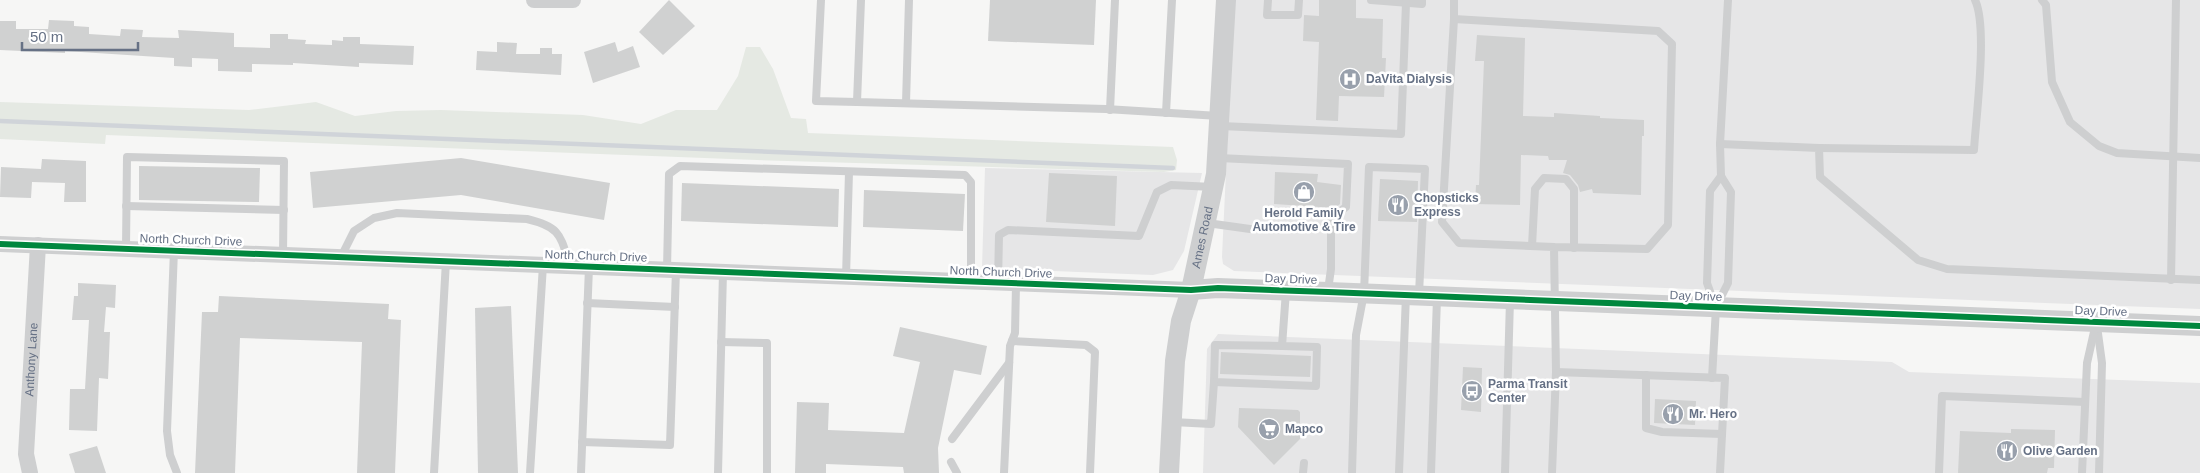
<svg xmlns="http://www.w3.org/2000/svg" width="2200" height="473" font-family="Arial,sans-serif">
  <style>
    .built { fill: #e6e6e7 }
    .green { fill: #e5e9e3 }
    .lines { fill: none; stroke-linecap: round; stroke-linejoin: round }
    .stream { stroke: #d0d4d9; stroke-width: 4.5 }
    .building { fill: #d0d1d1 }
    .service { stroke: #cecfd0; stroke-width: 8 }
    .minor { stroke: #cecfd0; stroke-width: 16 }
    .tertiary { stroke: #cecfd0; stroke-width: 20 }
    .cycleway-casing { stroke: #fff; stroke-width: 9 }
    .cycleway { stroke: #00873e; stroke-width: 6 }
    .labels { text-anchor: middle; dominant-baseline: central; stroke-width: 5; stroke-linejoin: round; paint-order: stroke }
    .poi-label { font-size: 12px; font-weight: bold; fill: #667185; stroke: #fff; text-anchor: start }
    .street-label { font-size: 12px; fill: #667185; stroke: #fff }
  </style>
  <rect width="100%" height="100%" fill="#f6f6f5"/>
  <g class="built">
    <polygon points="1234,0 2200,0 2200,309 1234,271 1223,264 1222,257"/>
    <polygon points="985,168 1202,173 1184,251 1173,270 1153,275 982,268"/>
    <polygon points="1218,334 1892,362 1909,372 2200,383 2200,473 1203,473 1207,349"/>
  </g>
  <polygon class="green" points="746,47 760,47 773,69 791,118 806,119 808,133 1173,147 1177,160 1176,170 1164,172 757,160 106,135 105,144 0,139 0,102 249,110 316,102 355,116 396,111 441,110 583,115 641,124 676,110 717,110 738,76"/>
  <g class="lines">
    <polyline class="stream" points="0,121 1173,168"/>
  </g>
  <g class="building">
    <polygon points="669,0 695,26 663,55 639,32"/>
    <polygon points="990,0 1096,0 1094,45 988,41"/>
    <polygon points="1319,0 1356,0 1356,18 1383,19 1382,58 1386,58 1384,97 1339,96 1338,121 1316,120 1319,42 1303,41 1304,15 1319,16"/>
    <polygon points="49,20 74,21 74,26 89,27 89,34 120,36 121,29 143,30 142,37 179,38 178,30 234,33 234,47 270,48 270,34 288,34 288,39 306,40 305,44 332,45 332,40 343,41 343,37 360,37 360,44 414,46 413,65 359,63 359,67 293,63 293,65 252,64 252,72 218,71 218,59 192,58 192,67 174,66 174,58 65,51 65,53 0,50 0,21 16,21 16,29 48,29"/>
    <polygon points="1477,35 1525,38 1523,116 1554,117 1554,113 1600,116 1600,118 1644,120 1644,136 1642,136 1641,195 1593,193 1592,189 1580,192 1578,185 1570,175 1563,173 1567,160 1549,160 1548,156 1521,155 1520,205 1475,204 1476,185 1479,185 1484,61 1475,61"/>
    <polygon points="497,42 517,43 516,54 540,54 540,48 552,48 552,54 562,54 561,75 476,70 477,51 497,52"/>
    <polygon points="615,42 618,52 633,46 640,67 593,83 584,52"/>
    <polygon points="461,158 610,183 604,220 461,195 313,208 310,172"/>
    <polygon points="42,159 86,161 86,202 64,202 65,183 32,182 31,198 0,197 1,167 41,169"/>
    <polygon points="139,166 260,168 259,202 139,200"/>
    <polygon points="1275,172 1318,174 1317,182 1341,185 1340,204 1335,208 1274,204"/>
    <polygon points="1049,173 1117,176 1115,226 1046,222"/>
    <polygon points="1380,179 1418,181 1417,222 1378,221"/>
    <polygon points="682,183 839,189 838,227 681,221"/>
    <polygon points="864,190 965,194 963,231 863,227"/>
    <polygon points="78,283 116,285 115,308 106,307 104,332 110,332 108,379 99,378 97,431 69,430 70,389 85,389 89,320 72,320 74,296 78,296"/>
    <polygon points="219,296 389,304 388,319 401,320 395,473 357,473 362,342 240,338 235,473 195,473 202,312 218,312"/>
    <polygon points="511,306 518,473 478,473 475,308"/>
    <polygon points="900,327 987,346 981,375 954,370 938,448 939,473 904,473 903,467 826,464 826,473 795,473 797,402 829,403 828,430 904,433 920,362 893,356"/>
    <polygon points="1221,352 1311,356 1310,377 1220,374"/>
    <polygon points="1463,367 1482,368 1481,412 1461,410"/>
    <polygon points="1655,399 1696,401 1695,425 1654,423"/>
    <polygon points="1239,408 1298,410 1300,412 1300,439 1274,465 1238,427"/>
    <polygon points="2011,429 2055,430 2054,468 2048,468 2047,473 1958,473 1960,431 2011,433"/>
    <polygon points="97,446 106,473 75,473 69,454"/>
  </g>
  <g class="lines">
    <g class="service">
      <polyline points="821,0 816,101 857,102"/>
      <polyline points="861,0 857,102 1106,109 1219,116"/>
      <polyline points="1268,0 1267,15 1298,15 1299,0"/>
      <polyline points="1371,0 1422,4 1422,0"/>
      <polyline points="2042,0 2046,5 2052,82 2070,122 2099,146 2117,153 2200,158"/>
      <polyline points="1454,19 1454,0"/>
      <polyline points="906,103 909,0"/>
      <polyline points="1110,110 1115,0"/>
      <polyline points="1166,113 1172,0"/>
      <polyline points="1221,126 1401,134 1406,3"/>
      <polyline points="1720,144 1819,148 1820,177 1918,260 1947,269 2200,280"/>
      <path d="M1819,148l155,2c2,-34 14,-123 1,-150"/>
      <polyline points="1219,158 1348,164 1346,207 1331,218 1331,269 1328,290"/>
      <polyline points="126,206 284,210"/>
      <polyline points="1207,223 1250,229"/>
      <polyline points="1532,246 1535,189 1544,178 1566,179 1574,189 1574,248"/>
      <polyline points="126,248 127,157 284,161 283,255"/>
      <polyline points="174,250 167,431 170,455 177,473"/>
      <path d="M341,257l13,-26 20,-13 23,-5 130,6c34,8 33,16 43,47"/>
      <polyline points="667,270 669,174 680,166 965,175 971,182 971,282"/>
      <polyline points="846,277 849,172"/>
      <polyline points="2171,280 2176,0"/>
      <polyline points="998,283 999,235 1008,230 1139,236 1157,192 1171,185 1213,187"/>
      <polyline points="587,303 675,307"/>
      <polyline points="1717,305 1728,283 1731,192 1721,176 1720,144 1728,0"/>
      <polyline points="2097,326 2102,363 2099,473"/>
      <polyline points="1012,341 1086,345 1095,352 1090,473"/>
      <polyline points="721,342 767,343 767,473"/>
      <polyline points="1282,346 1317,347 1316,386 1214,382 1215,345 1282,346 1286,291"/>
      <polyline points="1556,372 1725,378 1720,473"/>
      <polyline points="1646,375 1646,428 1662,432 1722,434"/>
      <polyline points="1712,378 1716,308 1707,283 1710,191 1721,176"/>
      <polyline points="1173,422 1211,424 1214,382"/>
      <polyline points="952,439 1009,363"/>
      <polyline points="582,442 670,445 676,270"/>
      <polyline points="951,462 957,473"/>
      <polyline points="434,473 446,261"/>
      <polyline points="530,473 543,265"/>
      <polyline points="581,473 589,267"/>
      <polyline points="718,473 723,272"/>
      <polyline points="1004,473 1010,346 1015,333 1016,284"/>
      <polyline points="1303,473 1304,463"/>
      <polyline points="1352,473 1356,335 1364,293 1369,167 1425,169 1419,294"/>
      <polyline points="1399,473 1406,295"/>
      <polyline points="1431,473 1437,298"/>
      <polyline points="1505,473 1510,300"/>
      <polyline points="1552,473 1556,372 1554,247 1647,249 1668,225 1672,44 1658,31 1454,19 1442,222 1459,243 1554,247"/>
      <polyline points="1939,473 1942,396 2085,402"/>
      <polyline points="2082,473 2087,363 2096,323"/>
    </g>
    <g class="minor">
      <polyline points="534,0 573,0"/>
      <polyline points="0,244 1191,290"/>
      <path id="s1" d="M30,473l-4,-19 12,-209"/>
    </g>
    <g class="tertiary">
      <polyline points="1191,290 1218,288 1328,292 2200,326"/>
      <path id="s2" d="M1169,473l6,-112 6,-40 10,-31 25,-116 10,-174"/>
    </g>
    <g class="cycleway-casing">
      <polyline id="cycleway" points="0,244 1191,290 1218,288 1328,292 2200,326"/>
    </g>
    <use href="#cycleway" class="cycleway"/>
  </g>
  <defs>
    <g id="hospital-disc" transform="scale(1.125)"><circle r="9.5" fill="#98a0ac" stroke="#fff"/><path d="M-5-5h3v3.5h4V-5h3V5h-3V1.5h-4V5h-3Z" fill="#fff"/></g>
    <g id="shop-disc" transform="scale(1.125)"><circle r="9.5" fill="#98a0ac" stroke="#fff"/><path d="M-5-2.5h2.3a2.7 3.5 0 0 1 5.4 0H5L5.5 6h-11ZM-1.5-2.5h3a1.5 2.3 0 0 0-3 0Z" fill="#fff"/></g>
    <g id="restaurant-disc" transform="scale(1.125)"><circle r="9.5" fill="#98a0ac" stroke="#fff"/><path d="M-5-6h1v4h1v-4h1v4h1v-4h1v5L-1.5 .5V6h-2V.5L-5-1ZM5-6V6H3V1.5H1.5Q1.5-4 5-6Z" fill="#fff"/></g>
    <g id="bus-disc" transform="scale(1.125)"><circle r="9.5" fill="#98a0ac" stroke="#fff"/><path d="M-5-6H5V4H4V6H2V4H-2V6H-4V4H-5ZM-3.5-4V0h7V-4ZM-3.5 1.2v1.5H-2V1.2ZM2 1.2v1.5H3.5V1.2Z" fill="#fff"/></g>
    <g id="supermarket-disc" transform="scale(1.125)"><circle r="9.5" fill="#98a0ac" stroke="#fff"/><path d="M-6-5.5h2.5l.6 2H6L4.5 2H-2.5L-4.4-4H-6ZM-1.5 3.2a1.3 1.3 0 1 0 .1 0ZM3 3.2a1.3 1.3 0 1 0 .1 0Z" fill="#fff"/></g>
  </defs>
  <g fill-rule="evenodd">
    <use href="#hospital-disc" x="1350" y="79"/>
    <use href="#shop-disc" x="1304" y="192"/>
    <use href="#restaurant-disc" x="1398" y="205"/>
    <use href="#bus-disc" x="1472" y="391"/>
    <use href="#restaurant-disc" x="1673" y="414"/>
    <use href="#supermarket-disc" x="1269" y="429"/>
    <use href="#restaurant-disc" x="2007" y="451"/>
  </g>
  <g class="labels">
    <g class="poi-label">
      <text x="1366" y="79">DaVita Dialysis</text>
      <text x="1414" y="198">Chopsticks<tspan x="1414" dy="14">Express</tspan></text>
      <text x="1304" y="213" text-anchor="middle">Herold Family<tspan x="1304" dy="14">Automotive &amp; Tire</tspan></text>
      <text x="1488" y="384">Parma Transit<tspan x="1488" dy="14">Center</tspan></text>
      <text x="1689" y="414">Mr. Hero</text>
      <text x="1285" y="429">Mapco</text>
      <text x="2023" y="451">Olive Garden</text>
    </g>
    <g class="street-label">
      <text stroke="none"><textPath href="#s2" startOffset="239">Ames Road</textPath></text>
      <text transform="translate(191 240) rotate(2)">North Church Drive</text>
      <text transform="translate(596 256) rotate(2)">North Church Drive</text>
      <text transform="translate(1001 272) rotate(2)">North Church Drive</text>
      <text transform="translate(1291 279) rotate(2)">Day Drive</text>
      <text transform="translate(1696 296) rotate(2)">Day Drive</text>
      <text transform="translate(2101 311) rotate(2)">Day Drive</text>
      <text stroke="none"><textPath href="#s1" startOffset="114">Anthony Lane</textPath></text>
    </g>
  </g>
  <path d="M22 42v8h116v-8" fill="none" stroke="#667185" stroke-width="2.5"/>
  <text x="30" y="42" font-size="15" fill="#667185" stroke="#ffffff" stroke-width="4" paint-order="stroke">50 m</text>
</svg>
